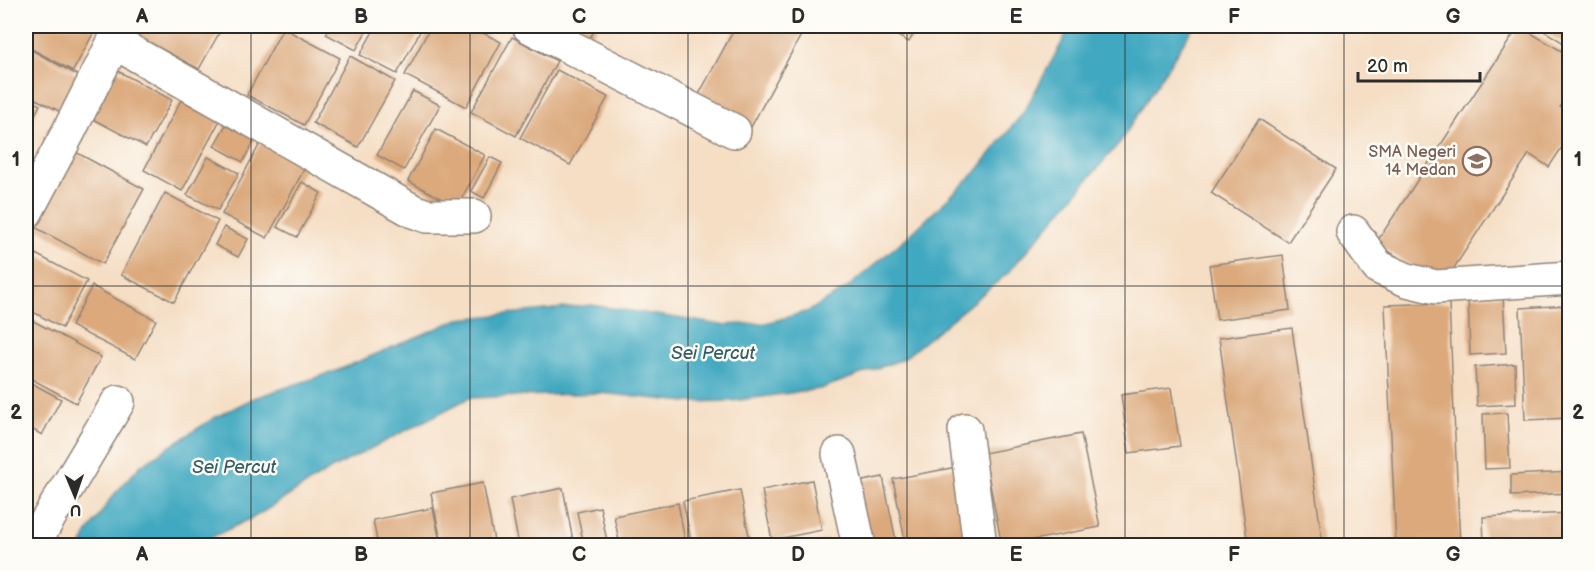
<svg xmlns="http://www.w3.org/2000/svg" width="1595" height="571" font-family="'Balsamiq Sans',sans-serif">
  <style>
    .water { fill: #40a8c0; stroke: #366a76; stroke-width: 1.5 }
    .building { fill: #dba97c }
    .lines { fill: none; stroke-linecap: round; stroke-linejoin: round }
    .street-casing { stroke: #908478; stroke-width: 36 }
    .street { stroke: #fff; stroke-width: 33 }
    .grid { fill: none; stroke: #2b2b2b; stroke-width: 1.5; stroke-opacity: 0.55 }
    .labels { text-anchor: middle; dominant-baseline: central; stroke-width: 5; stroke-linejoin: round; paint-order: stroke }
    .education-label { font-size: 16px; fill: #785e54; stroke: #fdfcf7; text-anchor: end }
    .water-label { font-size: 18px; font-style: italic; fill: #335d67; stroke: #fdfcf7 }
    .neatline { fill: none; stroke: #2b2b2b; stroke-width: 2 }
    .grid-label { font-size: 20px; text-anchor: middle; font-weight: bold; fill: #2b2b2b }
  </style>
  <rect width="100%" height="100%" fill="#fdfcf7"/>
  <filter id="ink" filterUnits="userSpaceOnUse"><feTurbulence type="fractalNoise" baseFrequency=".0167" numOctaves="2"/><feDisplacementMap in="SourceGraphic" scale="12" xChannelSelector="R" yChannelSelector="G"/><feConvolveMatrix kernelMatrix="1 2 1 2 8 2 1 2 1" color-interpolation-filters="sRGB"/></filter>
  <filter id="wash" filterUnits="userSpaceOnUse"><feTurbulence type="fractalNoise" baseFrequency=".008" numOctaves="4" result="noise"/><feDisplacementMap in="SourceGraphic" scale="24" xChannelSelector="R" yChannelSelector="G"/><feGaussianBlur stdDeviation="1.35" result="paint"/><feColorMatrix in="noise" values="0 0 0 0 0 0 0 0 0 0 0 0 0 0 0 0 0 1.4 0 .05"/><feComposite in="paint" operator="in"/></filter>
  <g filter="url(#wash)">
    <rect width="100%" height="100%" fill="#f5dec4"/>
    <polygon class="water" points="1071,26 1194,26 1120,142 1008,273 903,359 820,389 732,401 687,402 600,393 469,398 331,469 258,515 196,545 82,545 87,534 111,498 141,465 214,418 254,398 336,371 459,319 592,305 722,325 766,323 809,311 847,288 913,232 976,172 1023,113"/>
    <g id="blocks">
      <g class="building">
        <polygon points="26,26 87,26 95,30 73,71 26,46"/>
        <polygon points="126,26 223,26 199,69 124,29"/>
        <polygon points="331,26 369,26 356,50 326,34"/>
        <polygon points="376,26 423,26 397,74 360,55"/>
        <polygon points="431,26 469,26 501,42 466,107 405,75"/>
        <polygon points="555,26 597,26 587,43"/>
        <polygon points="736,26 806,26 751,127 697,98"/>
        <polygon points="879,26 918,26 909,42"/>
        <polygon points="1519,26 1570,56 1570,92 1560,107 1570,113 1570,135 1549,167 1529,154 1442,286 1376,243"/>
        <polygon points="1536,26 1570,26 1570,47"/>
        <polygon points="283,28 340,58 304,125 247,95"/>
        <polygon points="512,37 557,61 516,136 471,112"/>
        <polygon points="26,47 81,77 61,112 26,94"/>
        <polygon points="350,56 395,81 358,147 313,123"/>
        <polygon points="114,69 172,100 146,147 89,117"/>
        <polygon points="557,70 608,97 570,165 520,138"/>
        <polygon points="413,91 440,105 404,170 377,155"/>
        <polygon points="26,97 40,105 26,131"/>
        <polygon points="181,100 220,120 182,191 144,170"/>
        <polygon points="1259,119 1336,169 1288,242 1211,193"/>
        <polygon points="228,121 256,137 243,162 214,146"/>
        <polygon points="436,129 485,155 457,207 408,181"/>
        <polygon points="262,140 307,164 267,238 222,214"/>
        <polygon points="70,149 144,189 103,264 29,224"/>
        <polygon points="208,157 239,173 218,210 187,195"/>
        <polygon points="490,157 502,163 484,198 471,191"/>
        <polygon points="302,182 321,193 297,237 277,227"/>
        <polygon points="165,193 218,221 174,302 121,275"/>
        <polygon points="224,227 248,239 238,257 215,245"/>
        <polygon points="26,249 87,281 62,328 26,308"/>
        <polygon points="1283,255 1290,310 1217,320 1209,265"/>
        <polygon points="92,286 156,320 135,359 71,326"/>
        <polygon points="1503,295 1506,353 1470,355 1468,297"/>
        <polygon points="1449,303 1460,546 1396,546 1385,305"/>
        <polygon points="1570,305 1570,418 1525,420 1520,308"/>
        <polygon points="26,317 101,357 76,403 26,376"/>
        <polygon points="1292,328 1323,546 1248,546 1219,338"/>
        <polygon points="1515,364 1516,404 1477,406 1475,367"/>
        <polygon points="26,380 61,399 42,435 26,426"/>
        <polygon points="1171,388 1180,446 1129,453 1121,395"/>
        <polygon points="1507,413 1510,468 1485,469 1483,414"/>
        <polygon points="1081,434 1100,527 1002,546 984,453"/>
        <polygon points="957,467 972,546 906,546 893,479"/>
        <polygon points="1570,472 1570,493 1511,496 1511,475"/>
        <polygon points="883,477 897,546 865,546 853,483"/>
        <polygon points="812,480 822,530 772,540 762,490"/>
        <polygon points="483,483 495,546 442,546 431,493"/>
        <polygon points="563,488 574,546 519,546 510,499"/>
        <polygon points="740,490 751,546 692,546 683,501"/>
        <polygon points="678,503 686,546 620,546 614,516"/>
        <polygon points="600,507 607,541 584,546 577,512"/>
        <polygon points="433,508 441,546 378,546 373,520"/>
        <polygon points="1570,513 1570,546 1484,546 1483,517"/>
        <polygon points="828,540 829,546 805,546 805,544"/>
      </g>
    </g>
  </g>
  <g filter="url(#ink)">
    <use href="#blocks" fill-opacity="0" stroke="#908478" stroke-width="1.5"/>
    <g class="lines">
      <g class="street-casing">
        <g id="street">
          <polyline points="529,26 734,131"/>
          <polyline points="114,42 413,211 427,216 474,216"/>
          <polyline points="26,212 68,133 122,26"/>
          <polyline points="1353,232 1378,267 1407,280 1436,287 1570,278"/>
          <polyline points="965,430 980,546"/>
          <polyline points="839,454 859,546"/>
          <polyline points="32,546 118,402"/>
        </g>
      </g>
      <use href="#street" class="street"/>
    </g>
  </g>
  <path class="grid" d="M251,26v520M470,26v520M688,26v520M907,26v520M1125,26v520M1344,26v520M26,286h1544"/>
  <defs>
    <g id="school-ring" transform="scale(1.5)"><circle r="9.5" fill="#fdfcf7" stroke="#8d6e63" stroke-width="1.5"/><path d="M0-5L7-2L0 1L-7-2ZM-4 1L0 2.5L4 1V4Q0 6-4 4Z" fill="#8d6e63"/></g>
  </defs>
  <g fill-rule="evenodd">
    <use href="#school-ring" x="1477" y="161"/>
  </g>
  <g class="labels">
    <g class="education-label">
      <text x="1456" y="152">SMA Negeri<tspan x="1456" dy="18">14 Medan</tspan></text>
    </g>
    <g class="water-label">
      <text x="713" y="353">Sei Percut</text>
      <text x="234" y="467">Sei Percut</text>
    </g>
  </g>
  <rect width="1595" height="571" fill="none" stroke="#fdfcf7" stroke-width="66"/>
  <g transform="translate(75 496) rotate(178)" stroke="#fdfcf7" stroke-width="4.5" paint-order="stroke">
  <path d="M0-4.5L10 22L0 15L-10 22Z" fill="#2b2b2b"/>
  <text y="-9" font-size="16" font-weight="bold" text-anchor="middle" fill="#2b2b2b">U</text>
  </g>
  <path d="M1358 72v9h122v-9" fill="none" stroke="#2b2b2b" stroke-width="3"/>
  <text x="1367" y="72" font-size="18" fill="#2b2b2b" stroke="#fdfcf7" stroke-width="4.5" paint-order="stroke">20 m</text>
  <rect x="33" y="33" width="1529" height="505" class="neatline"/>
  <g class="grid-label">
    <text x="142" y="23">A</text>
    <text x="361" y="23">B</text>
    <text x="579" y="23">C</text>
    <text x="798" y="23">D</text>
    <text x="1016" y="23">E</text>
    <text x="1234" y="23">F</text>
    <text x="1453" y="23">G</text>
    <text x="16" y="166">1</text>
    <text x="1578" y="166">1</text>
    <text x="16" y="419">2</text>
    <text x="1578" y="419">2</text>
    <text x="142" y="561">A</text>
    <text x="361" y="561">B</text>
    <text x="579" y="561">C</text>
    <text x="798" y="561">D</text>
    <text x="1016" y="561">E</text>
    <text x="1234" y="561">F</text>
    <text x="1453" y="561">G</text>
  </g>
</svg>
